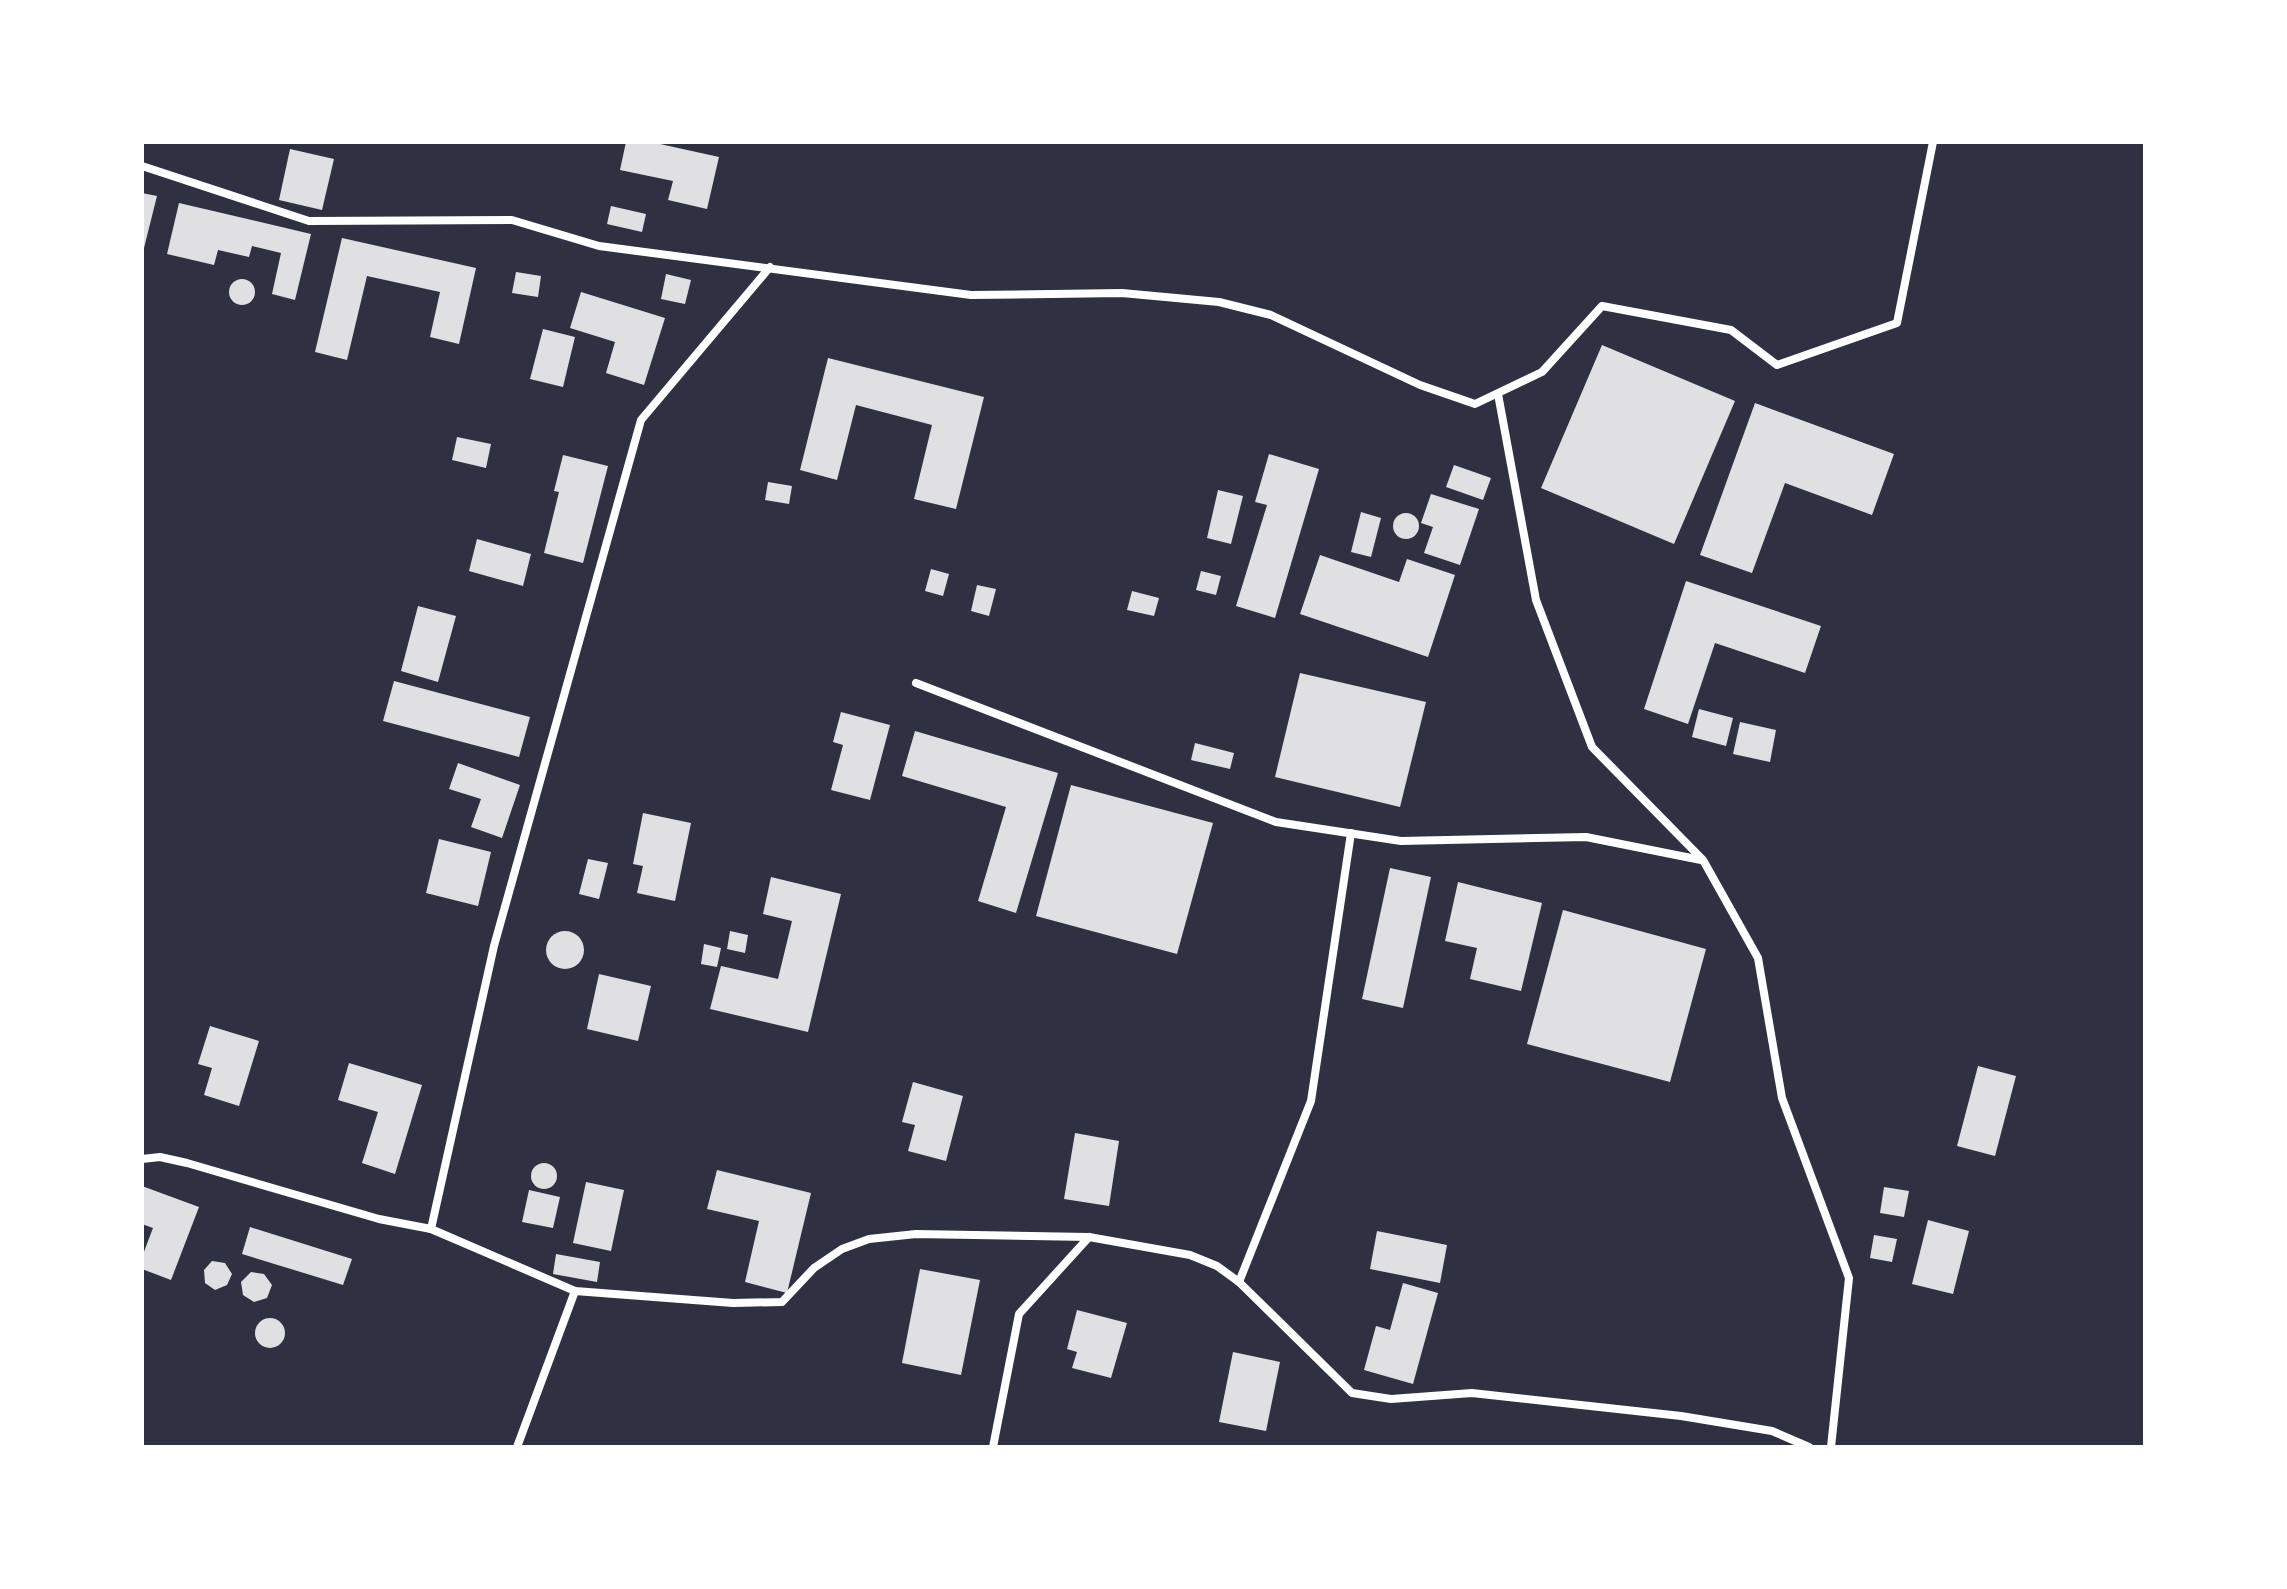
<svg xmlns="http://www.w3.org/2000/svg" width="2287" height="1589" font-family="'DM Sans',sans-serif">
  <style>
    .building { fill: #e0e0e3 }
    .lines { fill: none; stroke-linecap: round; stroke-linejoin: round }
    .minor { stroke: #fff; stroke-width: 8 }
  </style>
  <rect width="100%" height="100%" fill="#2d3142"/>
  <g class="building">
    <polygon points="626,142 651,142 719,157 707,209 668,200 673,181 620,170"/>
    <polygon points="290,149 334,159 322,210 279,200"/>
    <polygon points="142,193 157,196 143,252 142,252"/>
    <polygon points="179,203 311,234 295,300 272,294 281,253 252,246 249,257 218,250 214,265 167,254"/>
    <polygon points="611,206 646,214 642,232 607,224"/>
    <polygon points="342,238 476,268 459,344 430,337 440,292 367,276 347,360 315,352"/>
    <polygon points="516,272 541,276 538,297 512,293"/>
    <polygon points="666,274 691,280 685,304 661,299"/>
    <circle cx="242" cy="292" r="13"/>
    <polygon points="581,292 665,318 644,385 606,373 615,342 570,328"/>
    <polygon points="543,329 575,337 563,387 530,379"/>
    <polygon points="1602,345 1735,401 1674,544 1541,488"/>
    <polygon points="828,358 984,397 956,509 914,499 932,425 856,405 837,480 800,470"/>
    <polygon points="1755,403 1894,454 1872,515 1785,483 1752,573 1700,555"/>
    <polygon points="457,437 491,444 486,468 452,460"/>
    <polygon points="1269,454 1319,469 1275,618 1236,606 1267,505 1255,502"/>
    <polygon points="563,455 608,466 583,563 544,553 559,492 554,491"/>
    <polygon points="1454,465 1491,478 1483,500 1446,487"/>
    <polygon points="768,482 792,486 789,504 765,500"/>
    <polygon points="1218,490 1243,496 1231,544 1207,538"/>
    <polygon points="1431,494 1479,509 1460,565 1424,553 1433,527 1421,523"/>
    <polygon points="1361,512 1381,518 1371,557 1351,552"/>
    <circle cx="1406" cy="526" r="13"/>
    <polygon points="477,539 531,554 523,586 469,571"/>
    <polygon points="1320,555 1399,582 1407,559 1455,575 1428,657 1300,614"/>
    <polygon points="931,569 949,574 943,596 925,591"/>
    <polygon points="1201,571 1221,576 1216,595 1196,590"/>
    <polygon points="1686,581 1821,626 1805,673 1715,643 1688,724 1644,709"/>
    <polygon points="977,585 996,589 989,616 971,611"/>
    <polygon points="1132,591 1159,598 1154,616 1127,610"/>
    <polygon points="418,606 456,616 438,682 401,671"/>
    <polygon points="1300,673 1426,702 1400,807 1275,777"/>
    <polygon points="394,681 530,717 519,757 383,721"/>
    <polygon points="1699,709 1733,718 1726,746 1692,737"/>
    <polygon points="841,712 890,725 870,800 831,790 843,745 833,742"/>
    <polygon points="1740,722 1776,730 1770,762 1733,754"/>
    <polygon points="915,731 1058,773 1016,913 978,901 1006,807 902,776"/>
    <polygon points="1195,743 1234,753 1230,769 1191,760"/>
    <polygon points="458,763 520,785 502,838 471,827 481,799 449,789"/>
    <polygon points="1071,785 1213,823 1177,954 1036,916"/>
    <polygon points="643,813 691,823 675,901 637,893 643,866 633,864"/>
    <polygon points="439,839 491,852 478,906 426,893"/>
    <polygon points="588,859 608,863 599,899 579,894"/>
    <polygon points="1390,868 1431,877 1403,1008 1362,999"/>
    <polygon points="771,877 841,894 808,1032 710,1009 721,966 778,979 792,921 763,914"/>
    <polygon points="1458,882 1542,903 1521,991 1470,979 1477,948 1445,941"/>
    <polygon points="1563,910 1706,949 1670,1082 1527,1044"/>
    <polygon points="730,931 748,935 745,953 727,949"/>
    <circle cx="565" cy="950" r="19"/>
    <polygon points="704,944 721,948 717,967 701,964"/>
    <polygon points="599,974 651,986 638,1041 587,1029"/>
    <polygon points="210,1026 259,1041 239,1106 204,1095 212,1068 198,1064"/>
    <polygon points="349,1063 422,1085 395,1174 362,1163 378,1112 338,1100"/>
    <polygon points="1978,1066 2016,1076 1995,1156 1957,1146"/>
    <polygon points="913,1082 963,1096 946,1161 908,1151 915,1125 902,1122"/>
    <polygon points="1075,1133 1119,1141 1109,1206 1064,1199"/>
    <circle cx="544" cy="1176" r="13"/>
    <polygon points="717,1170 811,1193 787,1293 745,1282 759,1221 707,1209"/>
    <polygon points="586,1182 624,1190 611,1251 573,1243"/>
    <polygon points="142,1186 199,1207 171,1280 142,1269 142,1257 153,1228 142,1224"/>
    <polygon points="1884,1187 1909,1191 1904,1217 1880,1213"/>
    <polygon points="529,1190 560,1197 553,1228 522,1222"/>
    <polygon points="1928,1220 1969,1231 1953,1294 1912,1284"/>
    <polygon points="250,1227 352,1259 343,1285 242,1254"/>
    <polygon points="1377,1231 1447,1245 1440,1283 1370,1269"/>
    <polygon points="1874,1235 1897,1239 1892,1262 1870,1258"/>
    <polygon points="556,1254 600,1262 597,1282 553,1274"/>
    <polygon points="212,1261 225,1263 232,1274 227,1285 215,1290 205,1283 204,1270"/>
    <polygon points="920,1269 980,1280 961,1375 902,1363"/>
    <polygon points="251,1272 264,1274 272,1285 267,1298 254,1302 243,1295 241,1282"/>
    <polygon points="1403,1283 1438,1293 1413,1384 1364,1370 1376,1326 1390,1330"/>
    <polygon points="1077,1310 1127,1323 1111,1378 1072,1368 1077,1352 1067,1349"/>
    <circle cx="270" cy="1333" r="15"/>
    <polygon points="1233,1352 1280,1362 1266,1431 1219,1422"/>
  </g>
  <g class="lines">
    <g class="minor">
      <polyline points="142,166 309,221 512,220 599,246 971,295 1122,293 1219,302 1271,315 1420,385 1475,404 1542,372 1602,306 1731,330 1777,365 1897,323 1933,142"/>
      <polyline points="1498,394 1536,600 1592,747 1703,860 1758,958 1782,1098 1849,1278 1831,1447"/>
      <polyline points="916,683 1276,822 1401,841 1586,837 1701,860"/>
      <polyline points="142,1159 160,1157 187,1163 379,1219 431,1229 575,1291 733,1303 782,1302 814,1268 842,1249 869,1239 916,1234 1089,1237 1190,1255 1217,1266 1239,1282 1352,1393 1391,1399 1472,1393 1681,1416 1772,1431 1809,1447"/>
      <polyline points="431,1229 494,946 641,420 770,267"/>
      <polyline points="1239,1282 1311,1101 1351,833"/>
      <polyline points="517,1447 575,1291"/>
      <polyline points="993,1447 1019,1314 1089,1237"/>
    </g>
  </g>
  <rect width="2287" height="1589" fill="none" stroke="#ffffff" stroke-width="288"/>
</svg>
